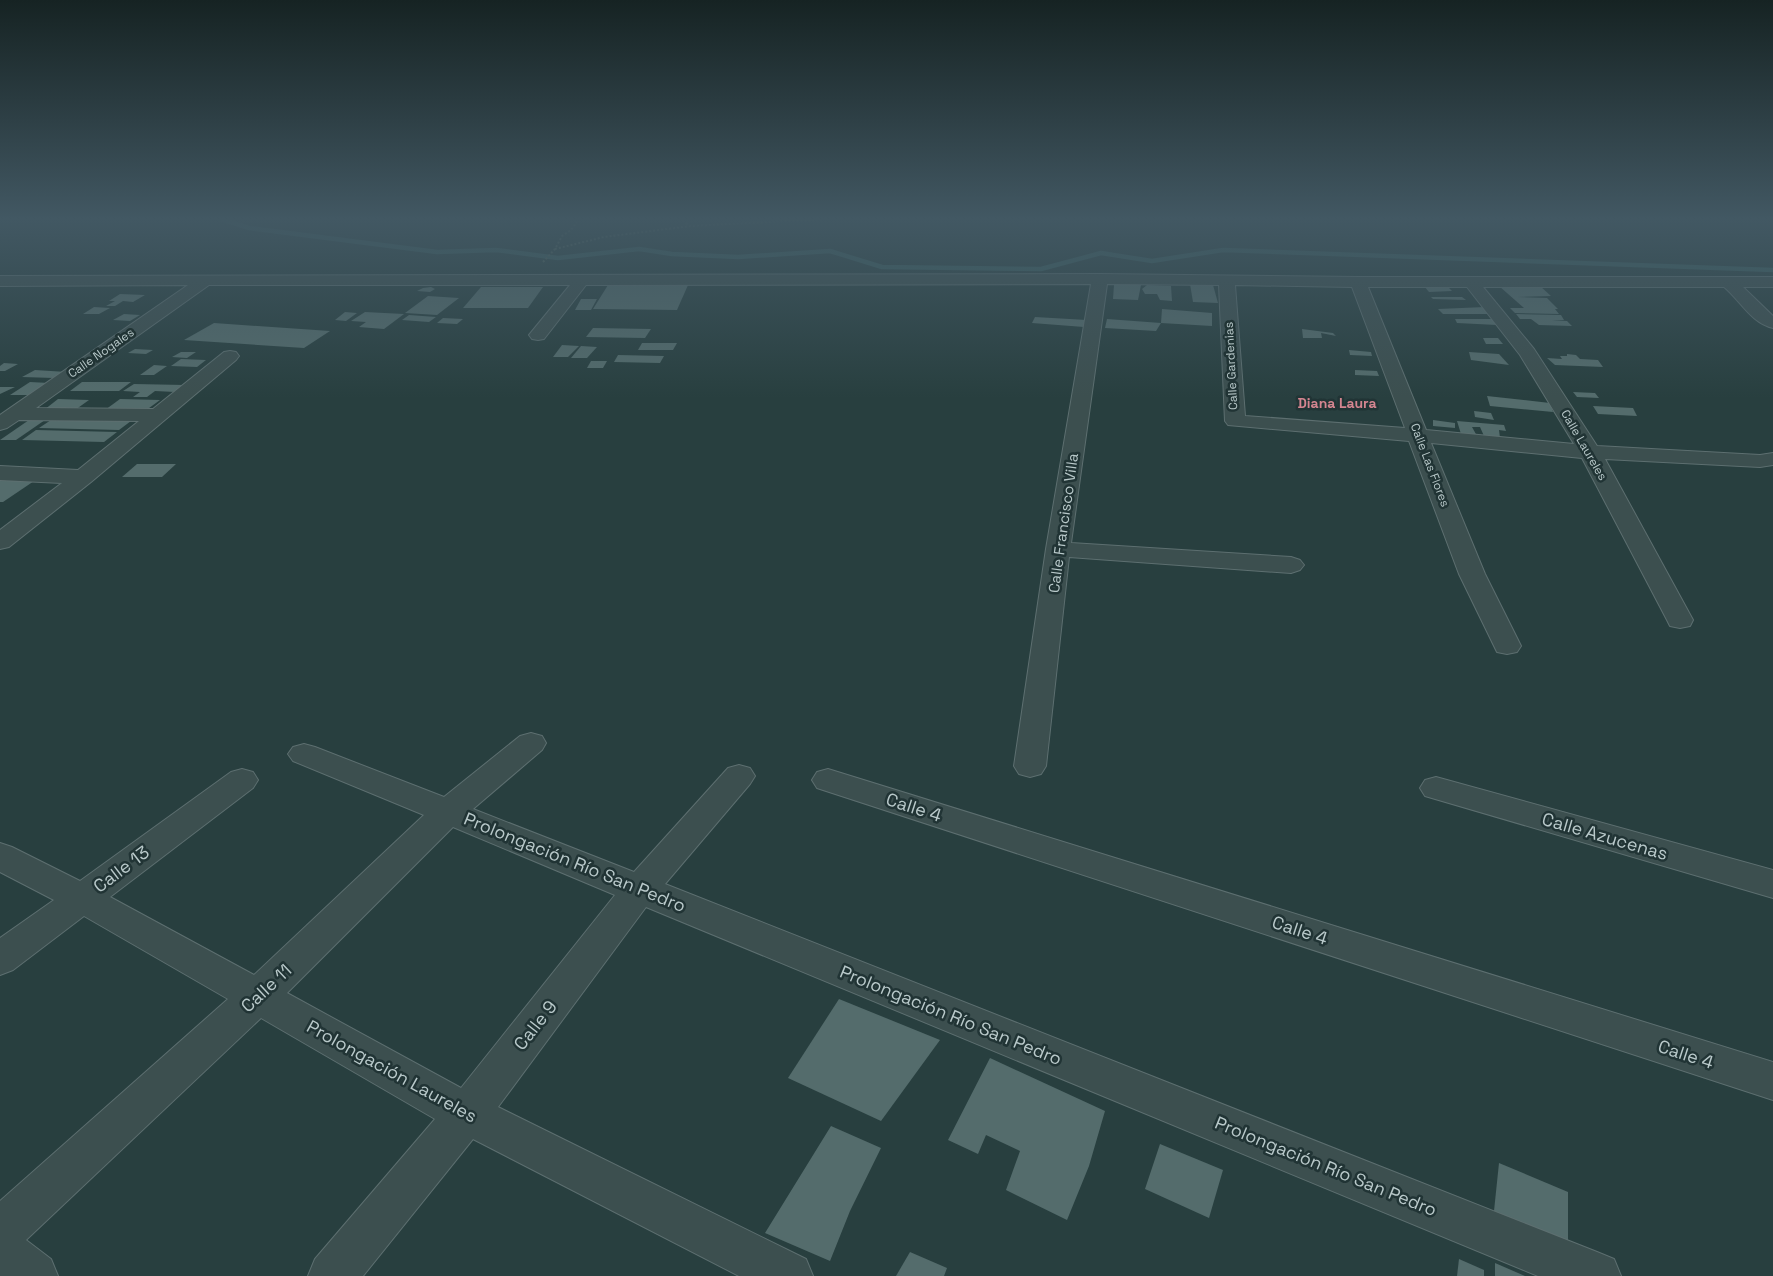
<svg xmlns="http://www.w3.org/2000/svg" width="1773" height="1276" font-family="'Space Grotesk',sans-serif">
  <style>
    .lines { fill: none; stroke-linecap: round; stroke-linejoin: round }
    .stream { stroke: #3a6060; stroke-width: 4.5 }
    .building { fill: #546c6c }
    .minor-casing { stroke: #5d6f70; stroke-width: 2 }
    .path { stroke: #51665d; stroke-width: 2; stroke-dasharray: 2 2; stroke-linecap: butt }
    .minor { fill: #3c4f4f; fill-rule: evenodd }
    .labels { text-anchor: middle; dominant-baseline: central; stroke-width: 5; stroke-linejoin: round; paint-order: stroke }
    .far-street-label { font-size: 12px; fill: #b9c9ca; stroke: #213435 }
    .far-neighbourhood-label { font-size: 14px; font-weight: bold; fill: #d48590; stroke: #213435 }
    .street-label { font-size: 15px; fill: #b9c9ca; stroke: #213435 }
    .near-street-label { font-size: 18px; fill: #b9c9ca; stroke: #213435 }
  </style>
  <rect width="100%" height="100%" fill="#283f3f"/>
  <g class="lines">
    <polyline class="stream" points="221,219 249,228 437,252 496,250 558,258 639,249 672,254 738,257 830,251 882,267 1041,269 1101,253 1152,261 1223,250 1773,270"/>
  </g>
  <g class="building">
    <polygon points="1190,284 1213,285 1218,303 1193,302"/>
    <polygon points="608,285 688,285 677,310 593,309"/>
    <polygon points="1114,285 1141,285 1138,300 1113,299"/>
    <polygon points="1147,285 1171,286 1172,301 1160,300 1157,294 1145,294 1142,289"/>
    <polygon points="1424,286 1447,286 1452,291 1429,292"/>
    <polygon points="1499,286 1540,286 1551,296 1517,297 1547,298 1558,309 1555,309 1559,314 1515,313 1510,308 1524,308"/>
    <polygon points="431,287 435,289 430,292 417,291 423,288"/>
    <polygon points="481,287 543,287 528,308 463,308"/>
    <polygon points="120,294 145,295 133,302 123,301 115,306 106,306 115,301 109,301"/>
    <polygon points="428,296 459,298 437,315 405,313"/>
    <polygon points="1431,297 1462,297 1466,300 1433,299"/>
    <polygon points="581,299 597,299 591,310 575,310"/>
    <polygon points="94,307 110,308 99,314 83,314"/>
    <polygon points="1485,307 1490,314 1443,314 1438,309"/>
    <polygon points="1162,309 1212,313 1212,326 1161,323 1156,331 1105,328 1107,319 1161,323"/>
    <polygon points="345,312 357,313 346,321 335,320"/>
    <polygon points="365,312 404,314 384,329 359,327 366,322 351,321"/>
    <polygon points="124,314 140,315 130,321 113,320"/>
    <polygon points="1516,314 1561,315 1564,320 1552,320 1567,321 1572,326 1539,325 1531,319 1520,319"/>
    <polygon points="409,315 436,317 429,322 402,320"/>
    <polygon points="1035,317 1087,320 1084,327 1032,323"/>
    <polygon points="443,318 463,319 457,324 437,323"/>
    <polygon points="1455,319 1494,319 1497,325 1457,323"/>
    <polygon points="214,323 330,331 304,348 184,340"/>
    <polygon points="593,328 651,329 645,338 586,337"/>
    <polygon points="1302,329 1333,333 1336,336 1321,333 1322,338 1303,338"/>
    <polygon points="1483,338 1498,338 1503,344 1486,344"/>
    <polygon points="642,343 677,343 673,350 638,350"/>
    <polygon points="562,345 579,346 568,357 553,357"/>
    <polygon points="581,346 597,347 587,358 571,358"/>
    <polygon points="135,349 153,350 146,354 128,353"/>
    <polygon points="1349,350 1371,352 1372,356 1350,355"/>
    <polygon points="181,352 196,352 187,358 172,357"/>
    <polygon points="1469,352 1499,354 1509,365 1471,360"/>
    <polygon points="1567,354 1576,355 1580,359 1598,360 1603,367 1555,365 1547,358 1562,359 1560,356 1567,356"/>
    <polygon points="618,355 664,356 660,363 614,362"/>
    <polygon points="181,359 206,360 197,367 171,366"/>
    <polygon points="591,361 607,361 603,368 587,368"/>
    <polygon points="4,363 18,364 5,371 0,371 0,366"/>
    <polygon points="154,365 167,366 154,375 140,375"/>
    <polygon points="35,370 67,372 54,378 22,377"/>
    <polygon points="1355,370 1377,371 1379,376 1355,375"/>
    <polygon points="30,382 49,383 30,395 10,395"/>
    <polygon points="82,382 131,382 119,391 70,391"/>
    <polygon points="134,384 185,385 175,392 155,391 147,397 133,397 140,392 123,391"/>
    <polygon points="0,387 15,387 0,394"/>
    <polygon points="1573,392 1595,393 1599,398 1577,397"/>
    <polygon points="1487,396 1550,403 1553,412 1490,406"/>
    <polygon points="58,399 89,400 75,410 44,410"/>
    <polygon points="120,399 160,400 145,411 105,410"/>
    <polygon points="1593,406 1633,408 1637,416 1598,414"/>
    <polygon points="1474,411 1491,413 1494,420 1475,417"/>
    <polygon points="57,416 135,418 119,430 39,428"/>
    <polygon points="29,420 45,420 16,440 0,440"/>
    <polygon points="1433,420 1455,423 1455,428 1433,426"/>
    <polygon points="1457,421 1504,425 1506,431 1499,430 1500,438 1484,436 1480,427 1472,427 1477,436 1461,434"/>
    <polygon points="36,430 117,432 104,442 22,440"/>
    <polygon points="137,464 176,464 162,477 122,477"/>
    <polygon points="0,474 40,477 3,502 0,502"/>
    <polygon points="839,999 940,1040 881,1121 788,1078"/>
    <polygon points="990,1058 1105,1111 1089,1166 1067,1220 1006,1190 1020,1151 986,1135 978,1154 948,1140"/>
    <polygon points="831,1126 881,1148 850,1211 830,1261 765,1233"/>
    <polygon points="1160,1144 1223,1170 1209,1218 1145,1189"/>
    <polygon points="1499,1163 1568,1192 1568,1243 1494,1211"/>
    <polygon points="910,1252 947,1268 944,1276 896,1276"/>
    <polygon points="1459,1259 1484,1270 1484,1276 1457,1276"/>
    <polygon points="1495,1263 1525,1276 1495,1276"/>
  </g>
  <g class="lines">
    <g class="minor-casing">
      <g id="minor">
        <path d="M1100,274l258,3h415v10h-30l30,29v12c-22,-5 -33,-28 -49,-41h-241l51,62 63,97 163,9 13,-2v12l-13,2 -155,-8 88,161 -3,6 -10,2 -10,-2 -3,-6 -85,-162 -151,-15 54,131 36,72 -4,6 -10,2 -10,-2 -38,-78 -50,-133 -181,-16 -3,-4 -6,-136 -112,-1 -36,259 220,14 9,3 4,5 -4,5 -9,3 -222,-16 -23,209 -5,8 -11,3 -11,-3 -5,-8 32,-217 45,-265 -505,1 -42,54 -6,1 -6,-1 -3,-4 41,-50h-361l-173,123 117,1 71,-57 6,-1 6,1 3,4 -3,4 -145,122 -82,65 -9,2v-19l62,-47 -62,-3v-14l78,4 61,-49 -120,-1 -12,8 -7,2v-15l188,-130 -188,1v-10zM1235,285l117,2 53,141 -160,-12zM1368,287h99l53,68 54,89 -148,-14z"/>
        <path d="M531,733l11,3 4,7 -4,7 -69,59 161,63 94,-104 11,-3 11,3 5,8 -5,8 -85,100 932,368 17,7 7,17h-83l-892,-369 -148,200 308,152 7,17h-74l-266,-137 -110,137h-55l7,-17 120,-140 -174,-101 -235,222 25,19 7,17h-58v-75l228,-202 -144,-83 -71,54 -13,5v-37l54,-38 -54,-28v-29l12,4 68,34 151,-109 11,-3 11,3 5,8 -5,8 -143,109 144,78 170,-160 -131,-54 -5,-7 5,-7 11,-3 11,3 129,50 76,-61zM453,827l162,68 -154,193 -174,-95z"/>
        <polygon points="828,769 1773,1062 1773,1100 817,788 812,780 817,772"/>
        <polygon points="1436,777 1773,870 1773,898 1425,796 1420,788 1425,780"/>
      </g>
    </g>
    <g class="path">
      <polyline points="679,219 689,225"/>
      <polyline points="555,249 604,237 690,226 827,219"/>
      <polyline points="543,262 555,249 562,236 571,230 579,219"/>
    </g>
    <use href="#minor" class="minor"/>
  </g>
  <linearGradient id="sky" x2="0" y2="1"><stop stop-color="#162323"/><stop offset="0.55" stop-color="#425863"/><stop offset="1" stop-color="#425863" stop-opacity="0"/></linearGradient>
  <rect width="1773" height="398" fill="url(#sky)"/>
  <g class="labels">
    <g class="far-street-label">
      <text transform="translate(101 353) rotate(-35)">Calle Nogales</text>
      <text transform="translate(1231 366) rotate(-93)">Calle Gardenias</text>
      <text transform="translate(1584 445) rotate(60)">Calle Laureles</text>
      <text transform="translate(1430 465) rotate(69)">Calle Las Flores</text>
    </g>
    <g class="far-neighbourhood-label">
      <text x="1337" y="403">Diana Laura</text>
    </g>
    <g class="street-label">
      <text transform="translate(1063 523) rotate(-82)">Calle Francisco Villa</text>
    </g>
    <g class="near-street-label">
      <text transform="translate(914 807) rotate(18)">Calle 4</text>
      <text transform="translate(1605 836) rotate(16)">Calle Azucenas</text>
      <text transform="translate(575 862) rotate(22)">Prolongación Río San Pedro</text>
      <text transform="translate(121 869) rotate(-37)">Calle 13</text>
      <text transform="translate(1300 930) rotate(18)">Calle 4</text>
      <text transform="translate(266 988) rotate(-43)">Calle 11</text>
      <text transform="translate(951 1015) rotate(22)">Prolongación Río San Pedro</text>
      <text transform="translate(535 1025) rotate(-52)">Calle 9</text>
      <text transform="translate(1686 1054) rotate(18)">Calle 4</text>
      <text transform="translate(392 1071) rotate(29)">Prolongación Laureles</text>
      <text transform="translate(1326 1166) rotate(22)">Prolongación Río San Pedro</text>
    </g>
  </g>
</svg>
